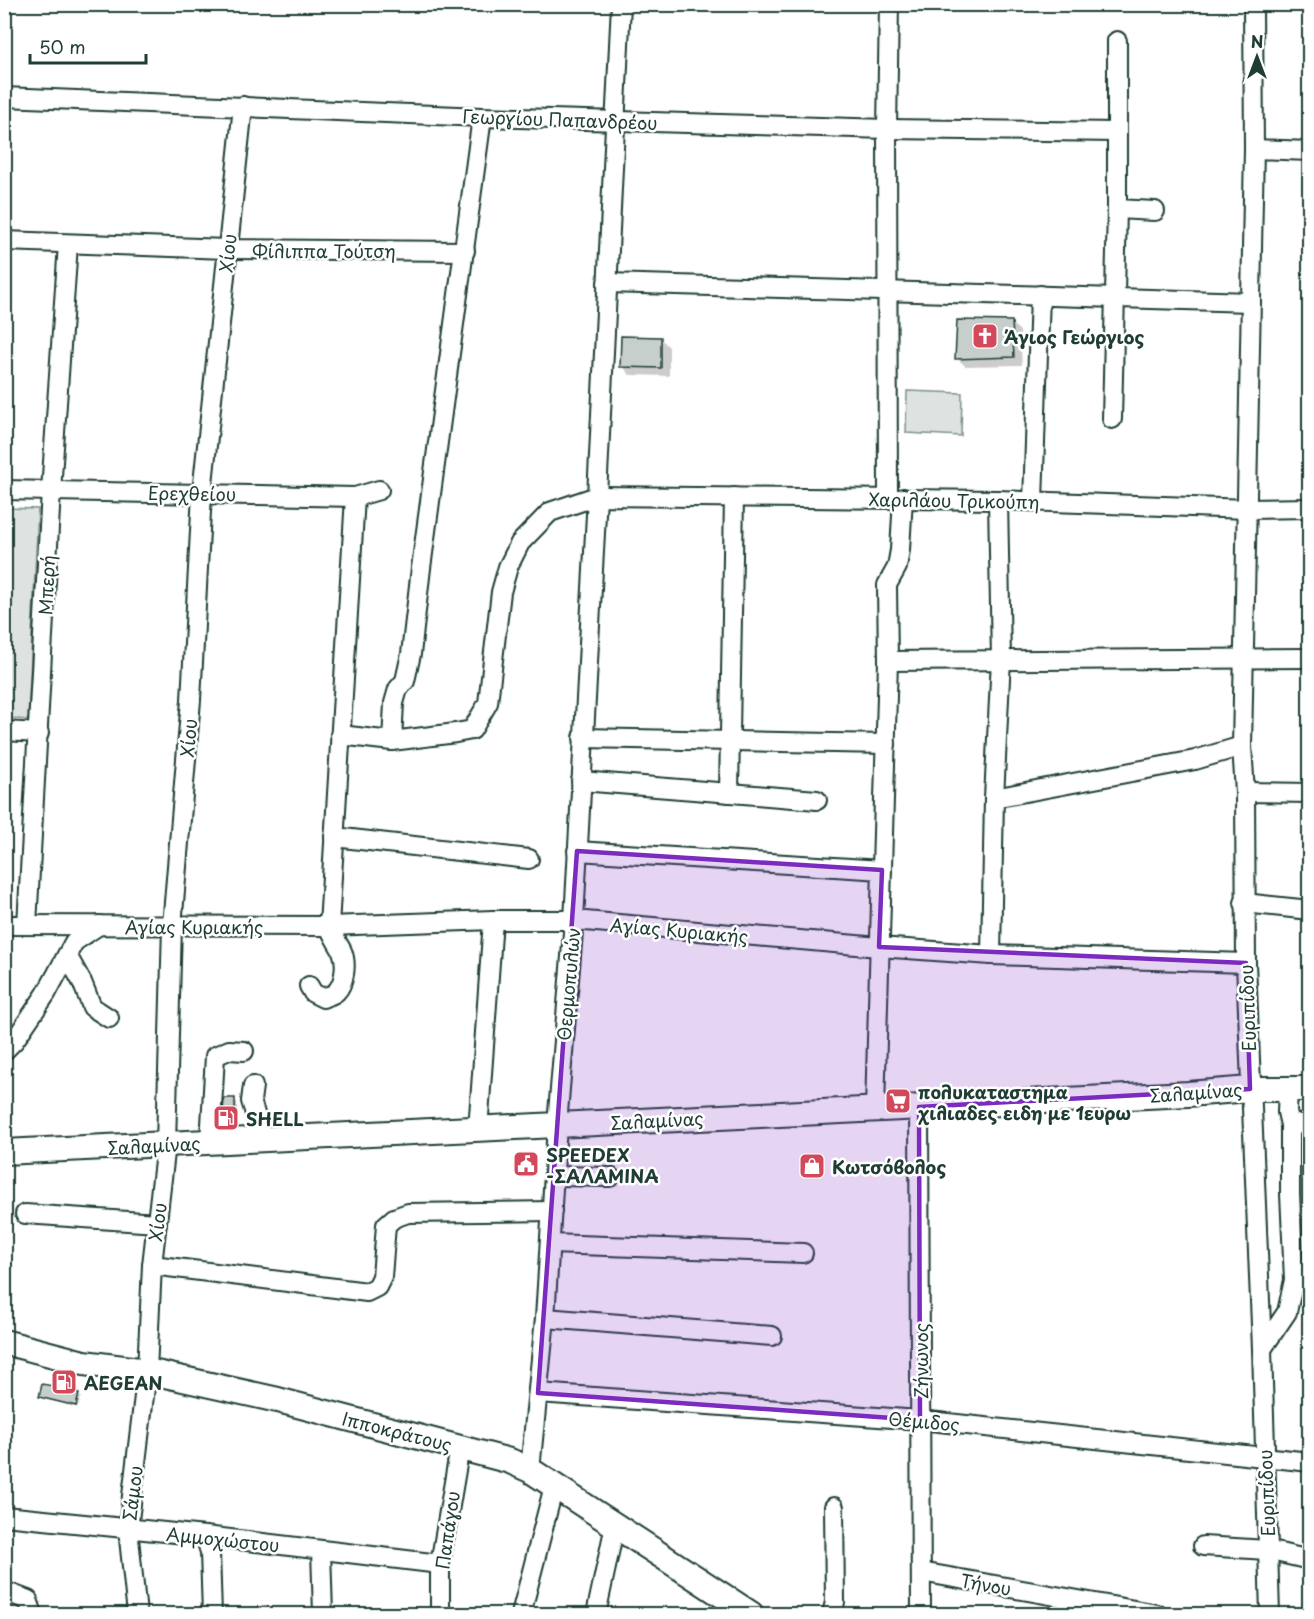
<svg xmlns="http://www.w3.org/2000/svg" width="1314" height="1619" font-family="'Playpen Sans',sans-serif">
  <style>
    .green { fill: #dee3e2; stroke: #7e908b; stroke-width: 1.5 }
    .shadow { fill: #0003 }
    .building { fill: #c7cfcc; stroke: #1f3d34; stroke-width: 1.5 }
    .lines { fill: none; stroke-linecap: round; stroke-linejoin: round }
    .minor-casing { stroke: #1f3d34; stroke-width: 22 }
    .major-casing { stroke: #1f3d34; stroke-width: 28 }
    .minor { stroke: #fff; stroke-width: 18 }
    .major { stroke: #fff; stroke-width: 24 }
    .marked { fill: #7b2cbf; fill-opacity: 0.2; stroke: #7b2cbf; stroke-width: 4.5; stroke-linejoin: round }
    .labels { text-anchor: middle; dominant-baseline: central; stroke-width: 5; stroke-linejoin: round; paint-order: stroke }
    .street-label { font-size: 18px; fill: #1f3d34; stroke: #fff }
    .poi-label { font-size: 18px; font-weight: bold; fill: #1f3d34; stroke: #fff; text-anchor: start }
  </style>
  <rect width="100%" height="100%" fill="#fff"/>
  <filter id="ink" filterUnits="userSpaceOnUse"><feTurbulence type="fractalNoise" baseFrequency=".0167" numOctaves="2"/><feDisplacementMap in="SourceGraphic" scale="12" xChannelSelector="R" yChannelSelector="G"/><feConvolveMatrix kernelMatrix="1 2 1 2 8 2 1 2 1" color-interpolation-filters="sRGB"/></filter>
  <g filter="url(#ink)">
    <g class="green">
      <polygon points="907,391 962,393 961,436 906,433"/>
      <polygon points="5,508 38,509 28,720 5,718"/>
    </g>
    <g class="shadow">
      <polygon points="1011,323 1020,331 1022,365 965,366 957,358"/>
      <polygon points="661,339 669,347 669,376 630,375 622,366"/>
      <polygon points="234,1100 237,1102 237,1128 226,1129 224,1126"/>
      <polygon points="71,1377 73,1379 70,1393 81,1397 78,1407 43,1399 41,1397"/>
    </g>
    <g class="building">
      <polygon points="957,320 1012,321 1014,357 955,359"/>
      <polygon points="621,336 661,337 661,368 620,367"/>
      <polygon points="224,1098 235,1098 235,1126 222,1127"/>
      <polygon points="56,1372 72,1376 68,1391 79,1394 76,1406 39,1397 42,1384 53,1386"/>
    </g>
    <g class="lines">
      <g class="minor-casing">
        <g id="minor">
          <polyline points="1253,4 1254,149 1242,746 1245,792 1246,963 1262,1349 1270,1614"/>
          <polyline points="4,97 482,117 887,129 1116,132"/>
          <polyline points="1254,149 1310,151"/>
          <polyline points="1117,209 1155,211"/>
          <polyline points="4,241 227,249 465,251"/>
          <polyline points="607,283 1251,302"/>
          <polyline points="1112,419 1117,209 1117,41"/>
          <polyline points="4,490 355,497 379,490"/>
          <polyline points="888,498 887,129 889,4"/>
          <polyline points="1033,501 1040,295"/>
          <polyline points="888,661 1310,658"/>
          <polyline points="4,731 39,733"/>
          <polyline points="340,735 392,741 456,733 472,730 488,703 501,592 508,567 520,543 550,512 597,496 998,500 1248,509 1310,508"/>
          <polyline points="583,738 886,744"/>
          <polyline points="392,741 394,703 398,689 405,681 411,654 421,568 482,117"/>
          <polyline points="581,781 817,800"/>
          <polyline points="1245,792 1310,793"/>
          <polyline points="729,793 734,497"/>
          <polyline points="994,798 1195,760 1242,746"/>
          <polyline points="334,837 529,859"/>
          <polyline points="577,851 882,870"/>
          <polyline points="1244,903 1310,910"/>
          <polyline points="4,925 329,926 493,920 574,920 879,947 991,955 1246,963"/>
          <polyline points="27,925 51,491 68,244"/>
          <polyline points="67,955 82,982 92,1007 109,1018"/>
          <polyline points="991,955 994,798 1001,659 998,500"/>
          <path d="M309,986l4,7 10,5c4,-2 10,-3 13,-6 9,-9 11,-29 6,-41 -4,-8 -10,-16 -13,-25l26,-429"/>
          <polyline points="4,1051 14,1041 46,994 74,942 99,925"/>
          <polyline points="253,1086 251,1101 257,1120 256,1140"/>
          <polyline points="1288,1089 1287,1112 1290,1125 1310,1123"/>
          <polyline points="919,1107 921,1614"/>
          <polyline points="875,1109 888,661 887,585 897,567 900,550 903,498"/>
          <polyline points="478,1130 493,920"/>
          <polyline points="210,1142 215,1056 229,1050 244,1051"/>
          <polyline points="555,1176 610,1177"/>
          <polyline points="25,1214 157,1223"/>
          <polyline points="550,1244 803,1253"/>
          <polyline points="152,1265 367,1292 377,1287 382,1277 386,1225 394,1218 408,1213 552,1211"/>
          <polyline points="545,1318 772,1336"/>
          <polyline points="1262,1349 1287,1312 1294,1280 1290,1194 1290,1125"/>
          <polyline points="538,1393 920,1420 1310,1462"/>
          <polyline points="530,1470 545,1318 557,1125 574,920 597,496 621,4"/>
          <polyline points="4,1516 205,1536 440,1564"/>
          <polyline points="205,1536 210,1552 212,1614"/>
          <polyline points="1203,1546 1267,1550 1310,1560"/>
          <polyline points="321,1550 323,1614"/>
          <polyline points="921,1572 1157,1614"/>
          <polyline points="4,1591 28,1600 33,1614"/>
          <polyline points="137,1614 128,1529 147,1371 152,1265 166,1144 172,926 191,700 202,493 243,106"/>
          <polyline points="440,1614 440,1564 460,1447"/>
          <polyline points="521,1614 554,1486"/>
          <polyline points="596,1614 615,1525"/>
          <polyline points="832,1614 835,1602 834,1507"/>
        </g>
      </g>
      <g class="major-casing">
        <g id="major">
          <polyline points="4,1152 1188,1094 1250,1089 1310,1089"/>
          <polyline points="4,1342 84,1363 147,1371 278,1400 510,1461 530,1470 751,1614"/>
        </g>
      </g>
      <use href="#minor" class="minor"/>
      <use href="#major" class="major"/>
    </g>
  </g>
  <path class="marked" d="M577,851l305,19 -3,77 367,16 4,126 -331,18 1,313 -382,-27z"/>
  <defs>
    <g id="church-square" transform="scale(1.35)"><rect x="-9" y="-9" width="18" height="18" rx="4" fill="#d1495b" stroke="#fff"/><path d="M-1.2-6h2.4v3.5h3.3v2.4h-3.3V6h-2.4V-.1h-3.3v-2.4h3.3Z" fill="#fff"/></g>
    <g id="supermarket-square" transform="scale(1.35)"><rect x="-9" y="-9" width="18" height="18" rx="4" fill="#d1495b" stroke="#fff"/><path d="M-6-5.5h2.5l.6 2H6L4.5 2H-2.5L-4.4-4H-6ZM-1.5 3.2a1.3 1.3 0 1 0 .1 0ZM3 3.2a1.3 1.3 0 1 0 .1 0Z" fill="#fff"/></g>
    <g id="fuel-square" transform="scale(1.35)"><rect x="-9" y="-9" width="18" height="18" rx="4" fill="#d1495b" stroke="#fff"/><path d="M-5.5-6h7V0h2V4h1.3V-2.5L3-4.5l.8-.8L6-3V5H2.5V1h-1V6h-7ZM-4.2-4.7v3.2H.2V-4.7Z" fill="#fff"/></g>
    <g id="civic-square" transform="scale(1.35)"><rect x="-9" y="-9" width="18" height="18" rx="4" fill="#d1495b" stroke="#fff"/><path d="M-.6-6.5H3V-4.5H.6V-3L4-1V1h2V6H-6V1h2V-1L-.6-3ZM-1.2 2.5V6h2.4V2.5Z" fill="#fff"/></g>
    <g id="shop-square" transform="scale(1.35)"><rect x="-9" y="-9" width="18" height="18" rx="4" fill="#d1495b" stroke="#fff"/><path d="M-5-2.5h2.3a2.7 3.5 0 0 1 5.4 0H5L5.5 6h-11ZM-1.5-2.5h3a1.5 2.3 0 0 0-3 0Z" fill="#fff"/></g>
  </defs>
  <g fill-rule="evenodd">
    <use href="#church-square" x="985" y="336"/>
    <use href="#supermarket-square" x="898" y="1101"/>
    <use href="#fuel-square" x="226" y="1118"/>
    <use href="#civic-square" x="526" y="1164"/>
    <use href="#shop-square" x="812" y="1166"/>
    <use href="#fuel-square" x="64" y="1382"/>
  </g>
  <g class="labels">
    <g class="street-label">
      <text transform="translate(560 119) rotate(2)">Γεωργίου Παπανδρέου</text>
      <text x="324" y="250">Φίλιππα Τούτση</text>
      <text transform="translate(227 253) rotate(-84)">Χίου</text>
      <text transform="translate(192 493) rotate(1)">Ερεχθείου</text>
      <text transform="translate(954 500) rotate(1)">Χαριλάου Τρικούπη</text>
      <text transform="translate(46 585) rotate(-87)">Μπερή</text>
      <text transform="translate(188 738) rotate(-85)">Χίου</text>
      <text x="194" y="926">Αγίας Κυριακής</text>
      <text transform="translate(679 930) rotate(5)">Αγίας Κυριακής</text>
      <text transform="translate(568 984) rotate(-85)">Θερμοπυλών</text>
      <text transform="translate(1247 1008) rotate(-92)">Ευριπίδου</text>
      <text transform="translate(1196 1092) rotate(-4)">Σαλαμίνας</text>
      <text transform="translate(657 1120) rotate(-3)">Σαλαμίνας</text>
      <text transform="translate(154 1145) rotate(-3)">Σαλαμίνας</text>
      <text transform="translate(157 1222) rotate(-83)">Χίου</text>
      <text transform="translate(920 1361) rotate(-90)">Ζήνωνος</text>
      <text transform="translate(924 1421) rotate(5)">Θέμιδος</text>
      <text transform="translate(397 1431) rotate(14)">Ιπποκράτους</text>
      <text transform="translate(132 1493) rotate(-83)">Σάμου</text>
      <text transform="translate(1266 1493) rotate(-92)">Ευριπίδου</text>
      <text transform="translate(447 1530) rotate(-82)">Παπάγου</text>
      <text transform="translate(223 1539) rotate(6)">Αμμοχώστου</text>
      <text transform="translate(986 1584) rotate(10)">Τήνου</text>
    </g>
    <g class="poi-label">
      <text x="1004" y="336">Άγιος Γεώργιος</text>
      <text x="918" y="1091">πολυκαταστημα<tspan x="918" dy="21">χιλιαδες ειδη με 1ευρω</tspan></text>
      <text x="246" y="1118">SHELL</text>
      <text x="546" y="1154">SPEEDEX<tspan x="546" dy="21">-ΣΑΛΑΜΙΝΑ</tspan></text>
      <text x="832" y="1166">Κωτσόβολος</text>
      <text x="84" y="1382">AEGEAN</text>
    </g>
  </g>
  <rect width="1314" height="1619" fill="none" stroke="#fff" stroke-width="24"/>
  <rect x="12" y="12" width="1290" height="1595" fill="none" stroke="#1f3d34" stroke-width="2" filter="url(#ink)"/>
  <g transform="translate(1257 57)" stroke="#ffffff" stroke-width="4.5" paint-order="stroke">
  <path d="M0-4.5L10 22L0 15L-10 22Z" fill="#1f3d34"/>
  <text y="-9" font-size="16" font-weight="bold" text-anchor="middle" fill="#1f3d34">N</text>
  </g>
  <path d="M30 54v9h116v-9" fill="none" stroke="#1f3d34" stroke-width="3"/>
  <text x="39" y="54" font-size="18" fill="#1f3d34" stroke="#ffffff" stroke-width="4.5" paint-order="stroke">50 m</text>
</svg>
